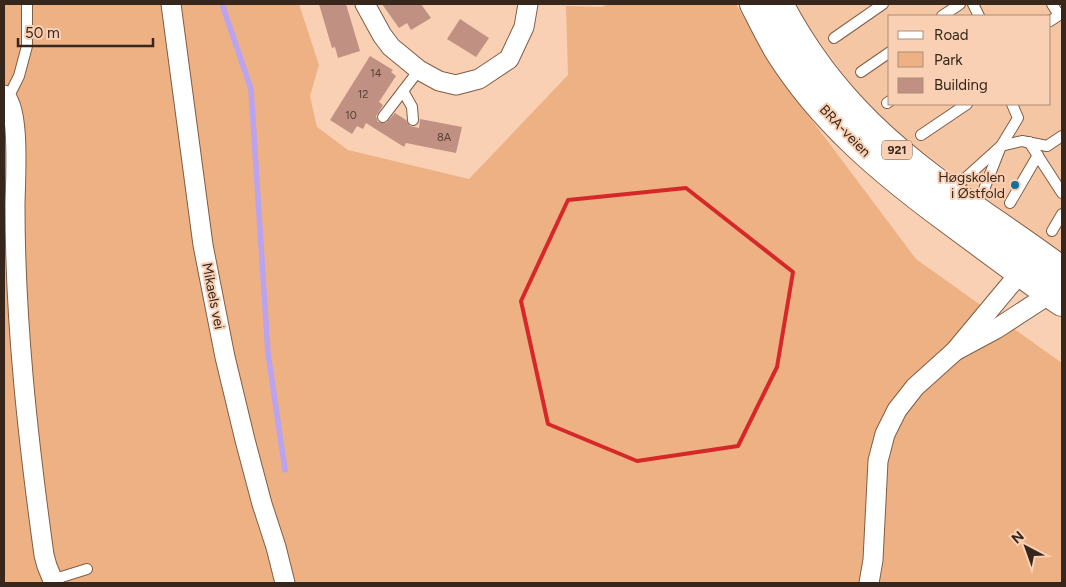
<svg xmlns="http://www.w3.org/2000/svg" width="1066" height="587" font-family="Figtree,sans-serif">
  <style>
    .built { fill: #f5c6a4; fill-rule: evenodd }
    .green { fill: #eeb184 }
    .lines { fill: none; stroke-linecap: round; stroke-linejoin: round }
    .stream { stroke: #baa3f1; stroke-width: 5.5 }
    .building { fill: #c09183 }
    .service-casing { stroke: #815d43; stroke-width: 12 }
    .minor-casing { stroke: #815d43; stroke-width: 21 }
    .primary-casing { stroke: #815d43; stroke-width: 30 }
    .service { stroke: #fff; stroke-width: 10 }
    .minor { stroke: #fff; stroke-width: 19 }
    .primary { stroke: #fff; stroke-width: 28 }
    .marked { fill: none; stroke: #d62828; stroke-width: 4; stroke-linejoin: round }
    .poi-dot { fill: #10709e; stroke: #f9d0b3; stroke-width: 2 }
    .labels { text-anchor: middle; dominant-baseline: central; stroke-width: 4; stroke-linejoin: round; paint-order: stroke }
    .number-label { font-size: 11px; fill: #584135 }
    .shield { fill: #f9d0b3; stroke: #705949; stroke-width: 1 }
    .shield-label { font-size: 12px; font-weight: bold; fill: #36261b }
    .street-label { font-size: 14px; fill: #36261b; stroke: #f9d0b3 }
    .poi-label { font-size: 14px; fill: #36261b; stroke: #f9d0b3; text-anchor: end }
  </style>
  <rect width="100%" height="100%" fill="#f9d0b3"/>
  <path class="built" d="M797,4h265v252l-189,-142 -67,-91zM890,16h160v88h-160z"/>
  <polygon class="green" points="4,4 299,4 319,65 310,96 317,127 348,150 469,179 568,75 566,6 602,7 607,4 736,4 781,79 916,259 1062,363 1062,583 4,583"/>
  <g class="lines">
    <polyline class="stream" points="222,4 251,89 268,353 285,470"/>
  </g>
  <g class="building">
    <polygon points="319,4 346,4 360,51 338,58 335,47 332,48"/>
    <polygon points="382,4 421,4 431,18 411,30 407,23 399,28"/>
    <polygon points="460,19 489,38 476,57 447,39"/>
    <polygon points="370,56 393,70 391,72 396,76 379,102 383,105 376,116 378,122 386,123 395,113 406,120 410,126 419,128 420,119 462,127 456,153 406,143 404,147 366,123 363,129 357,126 352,134 330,120"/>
  </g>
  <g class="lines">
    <g class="service-casing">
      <g id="service">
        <polyline points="973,4 979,16"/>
        <polyline points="1052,4 1059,15"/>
        <polyline points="942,16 960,4"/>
        <polyline points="1050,21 1062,13"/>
        <polyline points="834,38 883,4"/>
        <polyline points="861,72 890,52"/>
        <polyline points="403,91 412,107 413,120"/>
        <polyline points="8,98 19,76 27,46 27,4"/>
        <polyline points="887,103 890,101"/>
        <polyline points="383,117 419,70"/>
        <polyline points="921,135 967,104"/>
        <polyline points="1029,142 1062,193"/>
        <polyline points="950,192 1001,146 1022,141 1047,146 1062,136"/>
        <polyline points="1010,203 1038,155"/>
        <polyline points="975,207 983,192 1001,146 1018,118 1012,104"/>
        <polyline points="1052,231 1062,214"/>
        <polyline points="52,580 87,569"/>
      </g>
    </g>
    <g class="minor-casing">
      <g id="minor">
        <polyline points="171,4 203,245 225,357 245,440 262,504 276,547 285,583"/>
        <polyline points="365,4 382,35 391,47 419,70 439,81 456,85 479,79 509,59 524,27 528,4"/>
        <path d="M4,95c17,12 11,89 11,111 0,117 13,233 29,349l3,11 7,17"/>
        <polyline points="955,351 996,329 1039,301 1048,292 1049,282"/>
        <polyline points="869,583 873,560 878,461 885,434 897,410 915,387 955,351 1020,273 1031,269"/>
      </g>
    </g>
    <g class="primary-casing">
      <g id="primary">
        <path d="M754,4c8,15 16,32 25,47 44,70 104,120 169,168 38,28 75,56 114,83"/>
        <path d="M779,4c23,44 54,86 90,121 58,57 129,98 193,146"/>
      </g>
    </g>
    <use href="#service" class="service"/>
    <use href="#minor" class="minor"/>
    <use href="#primary" class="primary"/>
  </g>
  <path class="marked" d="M686,188l107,84 -16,95 -39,79 -101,15 -89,-37 -27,-123 47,-101z"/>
  <circle class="poi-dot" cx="1015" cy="185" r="5"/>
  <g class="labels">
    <g class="number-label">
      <text x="376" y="73">14</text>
      <text x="363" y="94">12</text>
      <text x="351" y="115">10</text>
      <text x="444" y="137">8A</text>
    </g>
    <rect class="shield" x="882" y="140.5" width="30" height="19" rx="4"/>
    <g class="shield-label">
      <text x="897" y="150">921</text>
    </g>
    <g class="street-label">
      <text transform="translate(845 131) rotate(46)">BRA-veien</text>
      <text transform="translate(213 296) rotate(79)">Mikaels vei</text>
    </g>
    <g class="poi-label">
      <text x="1005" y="177">Høgskolen<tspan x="1005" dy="16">i Østfold</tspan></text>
    </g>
  </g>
  <rect width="1066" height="587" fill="none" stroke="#36261b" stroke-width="10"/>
  <rect x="888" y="15" width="162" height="90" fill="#f9d0b3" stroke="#ab8c76"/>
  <rect x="898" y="31" width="25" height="8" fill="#ffffff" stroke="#ab8c76"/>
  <text x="934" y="40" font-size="15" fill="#36261b">Road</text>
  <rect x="898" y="52" width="25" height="15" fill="#eeb184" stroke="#ab8c76"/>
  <text x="934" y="65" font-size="15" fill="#36261b">Park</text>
  <rect x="898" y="78" width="25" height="15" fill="#c09183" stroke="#ab8c76"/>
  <text x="934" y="90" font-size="15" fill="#36261b">Building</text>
  <g transform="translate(1026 547) rotate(319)" stroke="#f9d0b3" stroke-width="4" paint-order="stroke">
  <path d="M0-4L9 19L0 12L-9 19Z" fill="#36261b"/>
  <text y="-8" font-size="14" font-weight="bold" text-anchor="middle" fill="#36261b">N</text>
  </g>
  <path d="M18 38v8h135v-8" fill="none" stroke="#36261b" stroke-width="2.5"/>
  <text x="25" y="38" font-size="15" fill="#36261b" stroke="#f9d0b3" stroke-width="4" paint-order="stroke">50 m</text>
</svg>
